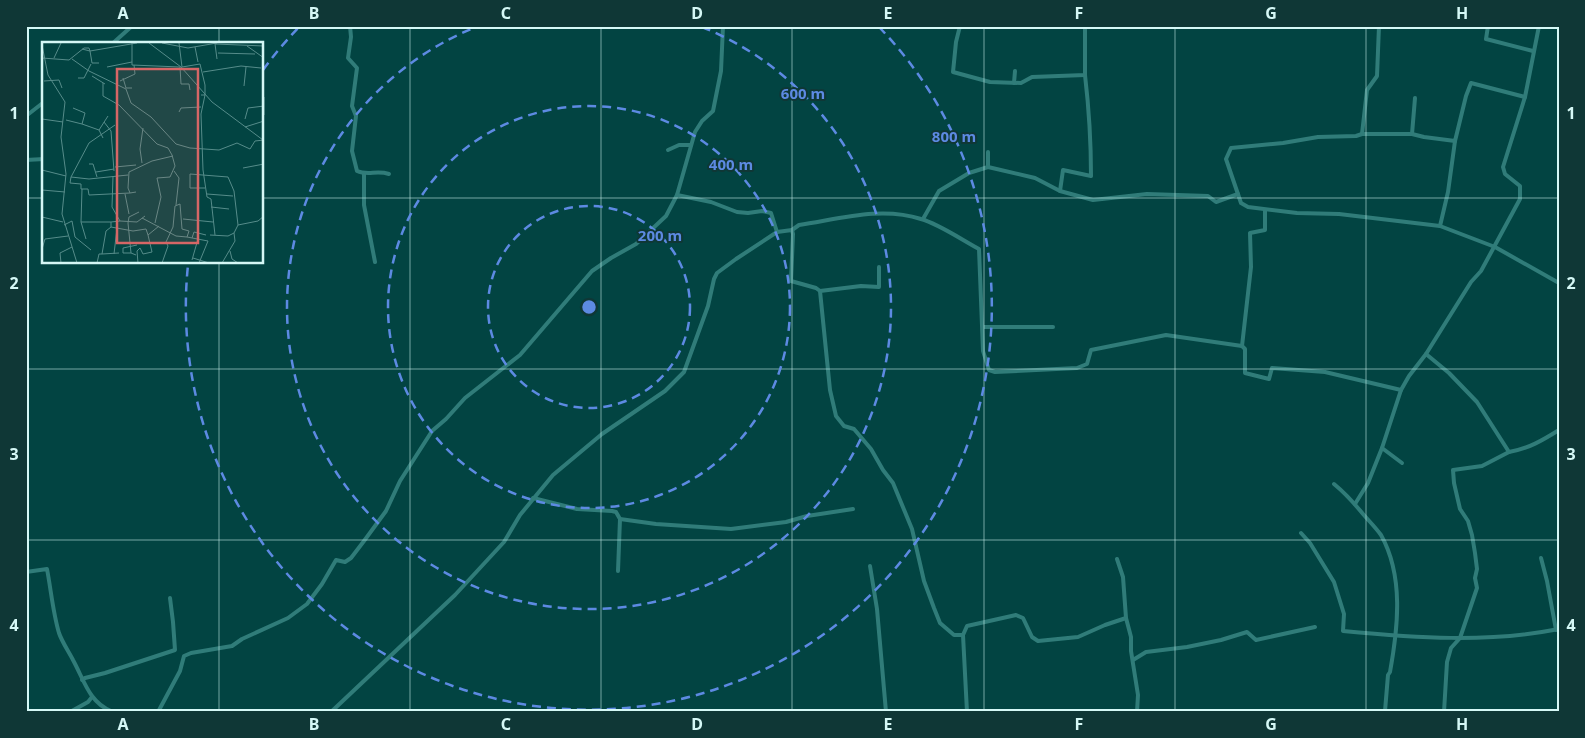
<svg xmlns="http://www.w3.org/2000/svg" width="1585" height="738" font-family="'Noto Sans',sans-serif">
  <style>
    .lines { fill: none; stroke-linecap: round; stroke-linejoin: round }
    .minor { stroke: #307c79; stroke-width: 4 }
    .grid { fill: none; stroke: #d5f8f6; stroke-width: 1; stroke-opacity: 0.55 }
    .ring { fill: none; stroke: #5d8ae2; stroke-width: 2.5; stroke-dasharray: 9 6 }
    .inset-road { fill: none; stroke: #568c8a; stroke-width: 1 }
    .view { fill: #d66666; fill-opacity: 0.15; stroke: #d66666; stroke-width: 2.5 }
    .inset-edge { fill: none; stroke: #d5f8f6; stroke-width: 2.5 }
    .centre { fill: #5d8ae2; stroke: #0f3736; stroke-width: 2.5 }
    .ring-label { font-size: 15px; text-anchor: middle; font-weight: bold; fill: #5d8ae2; stroke: #0f3736; stroke-width: 4; stroke-linejoin: round; paint-order: stroke }
    .neatline { fill: none; stroke: #d5f8f6; stroke-width: 2 }
    .grid-label { font-size: 16px; text-anchor: middle; font-weight: bold; fill: #d5f8f6 }
  </style>
  <rect width="100%" height="100%" fill="#024442"/>
  <g class="lines">
    <g class="minor">
      <path d="M350,26l1,11 -3,21 9,10 -5,38 4,10 -4,35 5,20c11,5 19,-1 32,3"/>
      <polyline points="960,26 956,42 953,72 990,82 1021,83 1032,77 1085,75 1085,26"/>
      <polyline points="1488,26 1486,39 1533,51"/>
      <polyline points="1539,26 1525,97 1471,83 1466,96 1455,141 1424,137 1412,134 1362,134 1356,136 1318,137 1283,143 1231,148 1226,159 1241,203 1248,207 1297,213 1339,214 1440,226 1495,247 1559,283"/>
      <polyline points="112,44 132,26"/>
      <polyline points="1014,83 1015,71"/>
      <polyline points="26,116 44,102"/>
      <polyline points="1362,134 1367,90 1377,76 1379,26"/>
      <polyline points="1412,134 1415,98"/>
      <polyline points="668,150 679,145 691,145"/>
      <polyline points="26,160 44,159"/>
      <polyline points="988,167 988,152"/>
      <polyline points="364,174 364,205 375,262"/>
      <path d="M1060,191l3,-21 28,6c0,-34 -2,-67 -6,-101"/>
      <polyline points="677,195 711,202 737,212 748,213 762,211 771,213 777,232"/>
      <polyline points="923,219 939,191 969,173 988,167 1035,178 1060,191 1093,200 1147,194 1208,196 1216,202 1238,194"/>
      <polyline points="1440,226 1448,192 1455,141"/>
      <polyline points="792,230 793,234 791,281 816,288 820,291 830,390 836,416 844,426 854,429 871,449 883,470 893,483 912,529 924,581 934,608 940,623 954,635 963,635 967,626 1016,615 1023,618 1032,637 1038,641 1078,637 1105,625 1126,618 1123,577 1117,559"/>
      <polyline points="820,291 861,286 879,287 879,267"/>
      <polyline points="983,327 1053,327"/>
      <polyline points="1242,346 1251,267 1250,233 1265,230 1265,210"/>
      <path d="M1426,354l23,19 28,29 32,50c19,-3 34,-12 50,-22"/>
      <polyline points="1382,448 1402,463"/>
      <path d="M1334,484c11,9 20,19 29,30 6,7 13,14 18,21 23,41 17,93 9,137l-2,3 -3,36"/>
      <polyline points="533,498 577,509 612,511 616,512 620,519 656,524 731,529 786,522 807,516 853,509"/>
      <polyline points="1355,504 1368,483 1382,448 1401,390 1409,376 1426,354 1471,282 1481,271 1520,199 1520,186 1505,174 1503,167 1525,97"/>
      <path d="M1301,533l9,10 24,39 10,32 -1,17c72,7 145,12 216,-2"/>
      <polyline points="1541,558 1547,581 1556,630"/>
      <polyline points="870,566 877,609 886,712"/>
      <polyline points="618,571 620,519"/>
      <path d="M26,572l21,-3c4,21 6,44 12,64 3,9 10,19 14,27 11,20 16,42 38,51"/>
      <polyline points="1126,618 1131,637 1131,651 1138,695 1137,712"/>
      <polyline points="963,635 967,712"/>
      <polyline points="1133,660 1146,652 1187,647 1221,640 1247,632 1256,640 1315,627"/>
      <polyline points="82,680 85,678 105,673 175,650 173,622 170,598"/>
      <polyline points="70,712 88,702 92,697"/>
      <polyline points="158,712 180,671 184,656 191,653 232,646 242,639 288,618 307,604 322,584 336,560 345,562 351,558 364,541 386,511 400,481 432,431 446,419 465,398 520,355 592,271 611,258 636,244 666,216 677,195 695,132 702,121 713,111 721,71 723,26"/>
      <path d="M331,712l124,-117 49,-53 16,-27 33,-40 49,-41 63,-43 19,-19 24,-66 6,-27 3,-6 19,-14 41,-27 15,-2 7,-5c40,-6 82,-19 122,-6 18,5 41,21 58,30l4,102 6,19 6,2 82,-4 10,-4 4,-14 75,-15 76,11 3,3v24l24,6 3,-11 53,4 76,18"/>
      <polyline points="1444,712 1447,662 1451,648 1460,638 1477,588 1475,578 1477,569 1475,553 1472,535 1468,521 1460,509 1454,483 1453,470 1482,466 1509,452"/>
    </g>
  </g>
  <path class="grid" d="M219,26v18M410,26v686M601,26v686M792,26v686M984,26v686M1175,26v686M1366,26v686M26,198h18M262,198h1297M219,262v450M26,369h1533M26,540h1533"/>
  <g class="ring">
    <circle cx="589" cy="307" r="101"/>
    <circle cx="589" cy="307" r="201"/>
    <path d="M702 27A302 302 0 1 1 476 27"/>
    <path d="M263 70A403 403 0 0 1 299 27M879 27A403 403 0 1 1 188 265"/>
  </g>
  <g transform="translate(42 42)">
    <rect width="221" height="221" fill="#024442"/>
    <path class="inset-road" d="M90,1v22l48,2 1,17h8l1,6M107,1l32,24 31,35 51,38M120,1l26,5 29,-5M137,1l3,24M0,3l6,30 17,27 -4,35 5,37 -4,40 15,49M205,4l17,12M153,5l3,15M40,7l8,2 2,12h7M176,11l37,1M0,16l27,2 15,-12h5l1,3 47,-8M12,16l7,-15M30,17l17,12 37,18 5,14 20,14 25,27 14,4 29,2 18,-7 13,6 5,-8 9,-1M175,17l-2,-15 49,2M65,25l25,-5M140,25l18,-3 5,21v10h-4M161,30l38,-6 20,2M50,34l13,8M36,36h6l7,-14M81,36l3,10h6M2,39l15,-1 3,8M78,39l15,-7 -1,-9M61,41v13l16,9 38,39 11,4 4,7 3,11 -5,11 -13,1 4,19 -6,26M202,44l2,-19M163,53l-4,19 2,56 4,27 4,2 4,36M222,55v18M137,70l2,-4 20,-1M0,77l21,3M203,77l3,-11 16,-2M24,78l16,4 3,-11 -12,-5M62,80l7,9 3,40M40,82l17,6 4,8M203,85l19,-6M57,88l9,-14M100,121l-2,-14 3,-21M47,122h4l4,13M73,125l21,-2M201,126l21,-4M0,128l24,6M132,129l5,7 -3,27M54,130l18,-3M86,133l-39,4 -18,-2 -1,6 11,1v5h7l1,6 41,-2M71,134l-1,31 8,14 -9,1v5l22,4 13,-2 2,6M29,135l18,-34 26,-18M163,146h-15v-14l38,3 6,14 4,34 20,-4 6,-5M0,148l23,2M94,150l-6,1 -2,-5 1,-16 23,-11 21,-5M83,152l4,20M165,152l26,2M169,165l18,2M0,175l21,5M100,176l34,18 11,1M141,177l30,3M78,179l17,1 8,-6M39,180l1,-33M22,183l8,-4 3,16 16,13M168,193l18,1 6,-3M150,196l2,-6 12,3M44,197l-5,-17h30M0,207l3,-10 23,-3M188,209l2,8 6,4M89,211h-8v-5l14,-3M60,212l17,-1M72,212l3,-26M94,213l-5,-2 -3,-30 1,-6 10,-5M151,216l16,5M150,218l6,-21M19,221l-1,-10 12,-6M55,221l2,-9h3l4,-23 5,-4M96,221l-1,-12 3,-3 3,6 9,-2 -4,-17 11,-9M120,221l6,-17 -2,-4 7,-15 2,-21 5,-2 2,25 7,2 -2,6 21,4 -9,22M180,221l13,-22 -1,-8 4,-8"/>
    <path class="view" d="M75,27h81v174h-81z"/>
    <rect width="221" height="221" class="inset-edge"/>
  </g>
  <circle cx="589" cy="307" r="8" class="centre"/>
  <g class="ring-label">
    <text x="803" y="99">600 m</text>
    <text x="954" y="142">800 m</text>
    <text x="731" y="170">400 m</text>
    <text x="660" y="241">200 m</text>
  </g>
  <rect width="1585" height="738" fill="none" stroke="#0f3736" stroke-width="55"/>
  <rect x="28" y="28" width="1530" height="682" class="neatline"/>
  <g class="grid-label">
    <text x="123" y="19">A</text>
    <text x="314" y="19">B</text>
    <text x="506" y="19">C</text>
    <text x="697" y="19">D</text>
    <text x="888" y="19">E</text>
    <text x="1079" y="19">F</text>
    <text x="1271" y="19">G</text>
    <text x="1462" y="19">H</text>
    <text x="14" y="119">1</text>
    <text x="1571" y="119">1</text>
    <text x="14" y="289">2</text>
    <text x="1571" y="289">2</text>
    <text x="14" y="460">3</text>
    <text x="1571" y="460">3</text>
    <text x="14" y="631">4</text>
    <text x="1571" y="631">4</text>
    <text x="123" y="730">A</text>
    <text x="314" y="730">B</text>
    <text x="506" y="730">C</text>
    <text x="697" y="730">D</text>
    <text x="888" y="730">E</text>
    <text x="1079" y="730">F</text>
    <text x="1271" y="730">G</text>
    <text x="1462" y="730">H</text>
  </g>
</svg>
